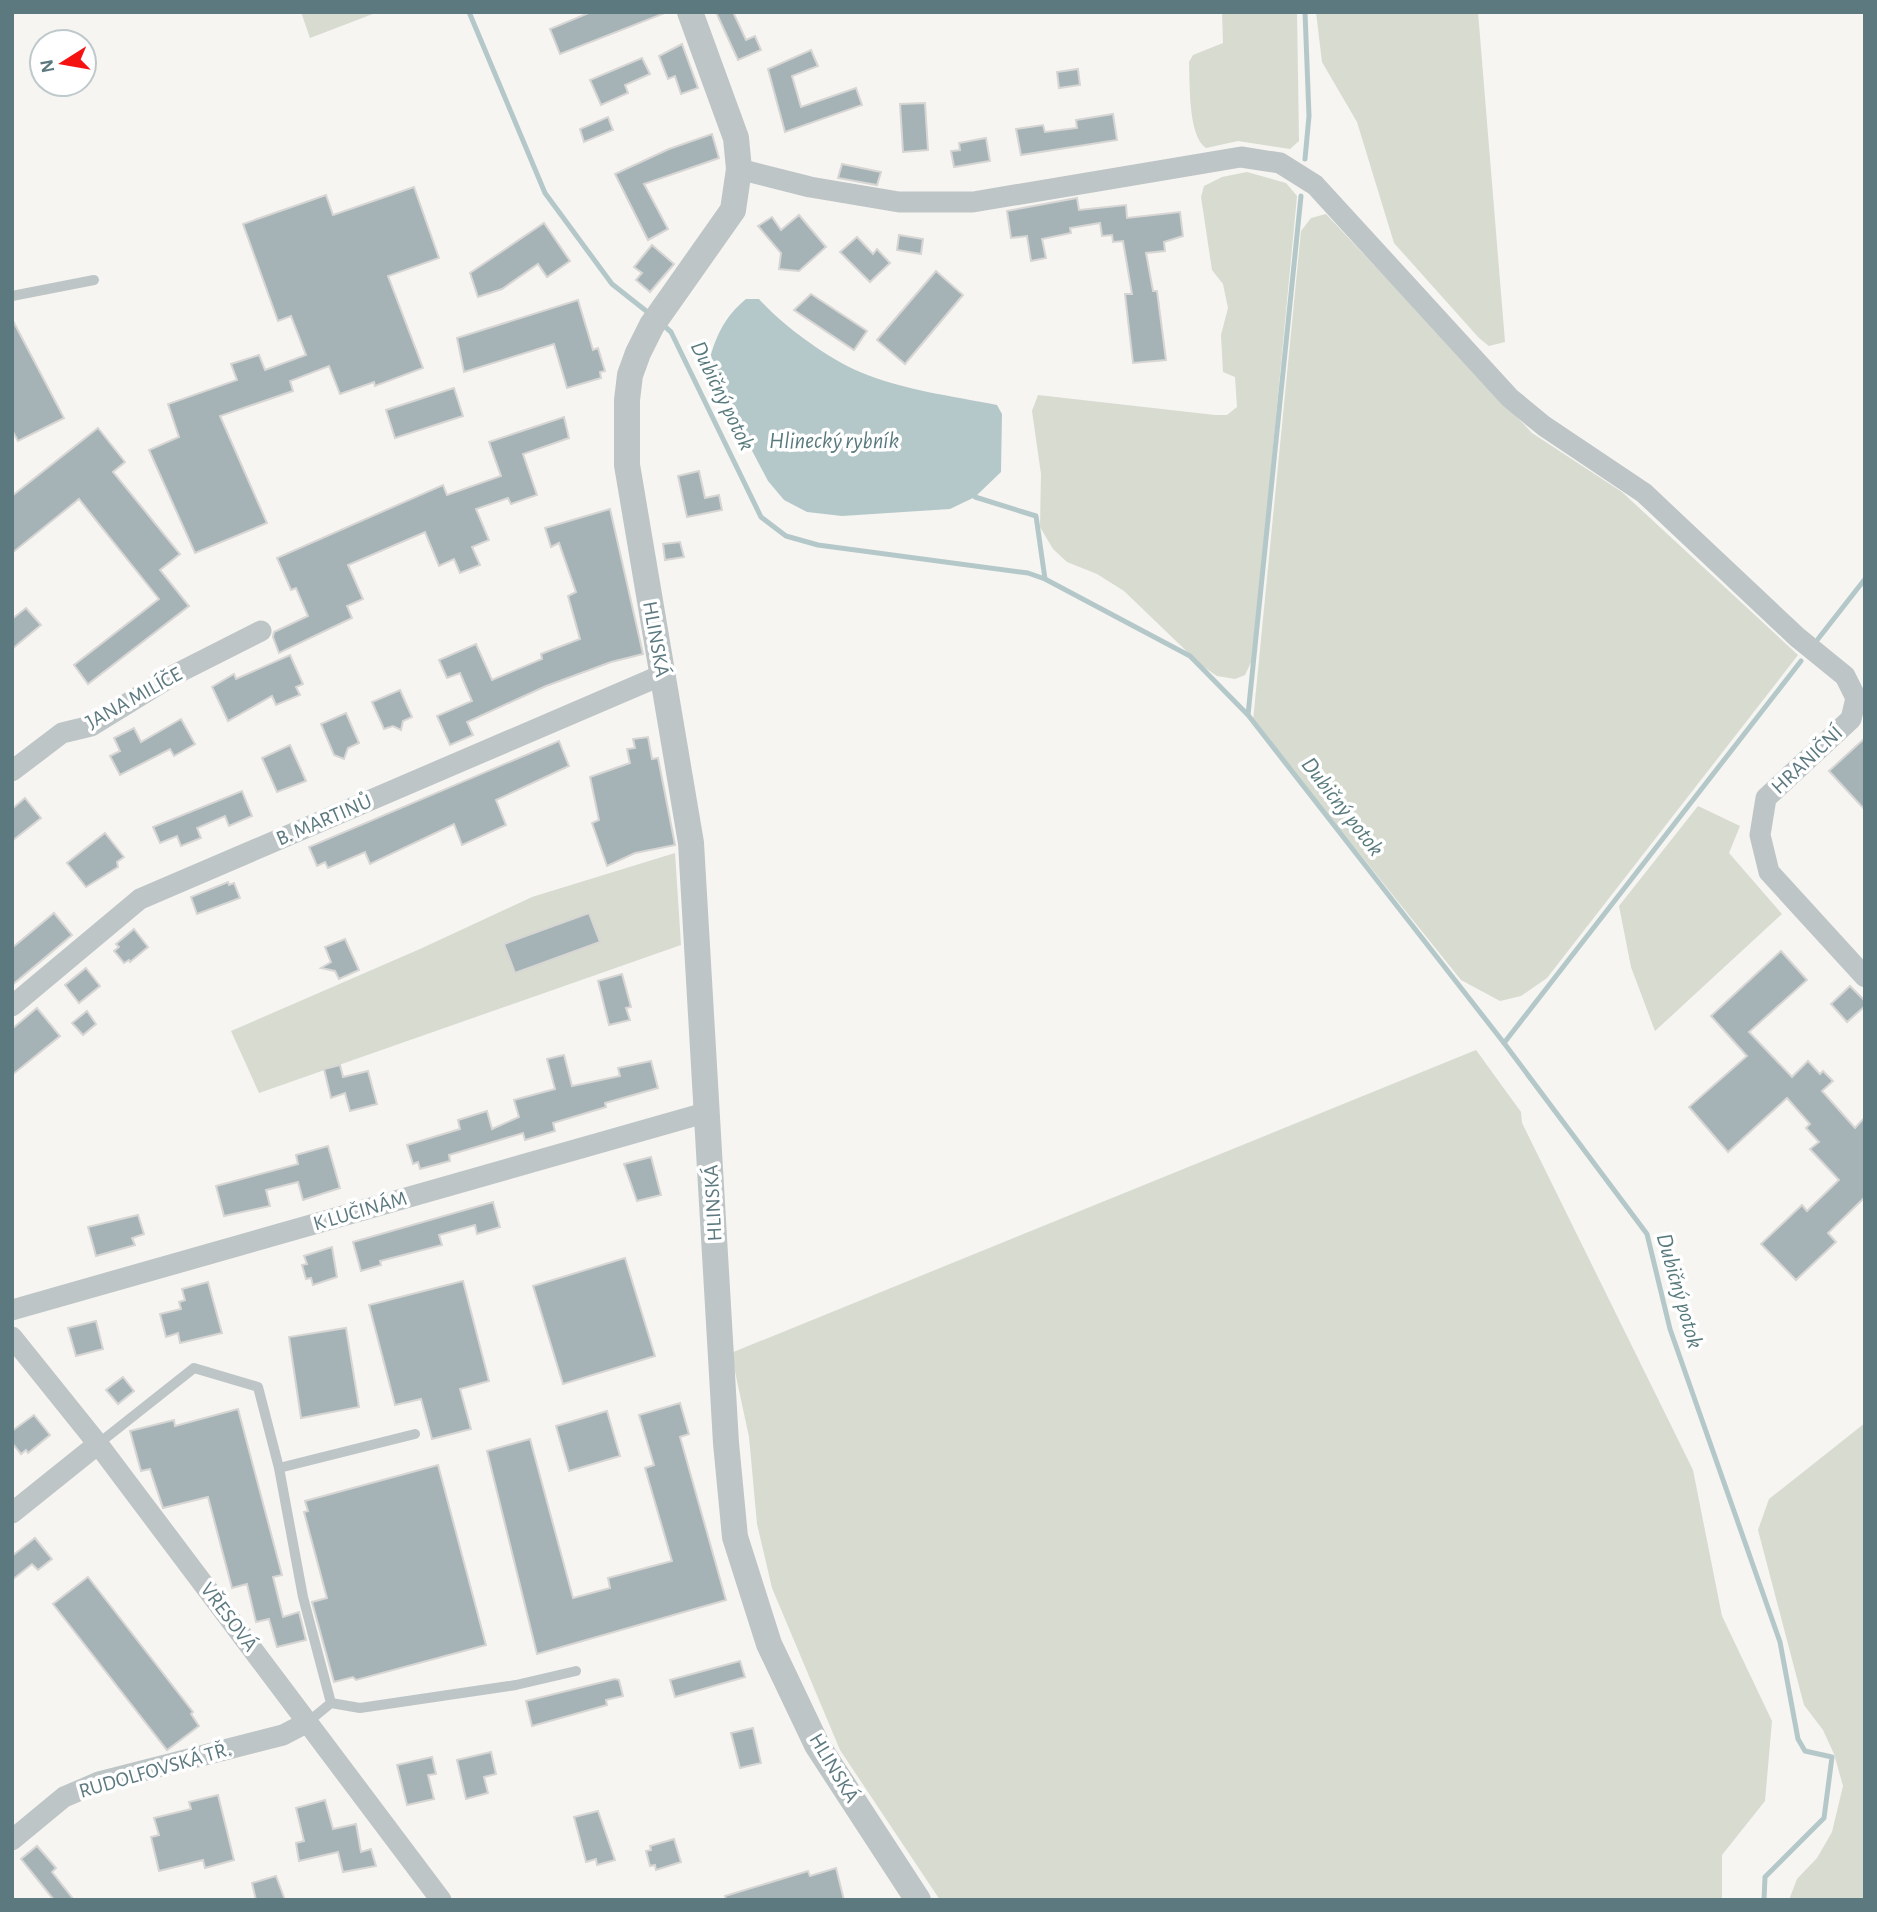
<svg xmlns="http://www.w3.org/2000/svg" width="1877" height="1912" font-family="'Alegreya Sans',sans-serif">
  <style>
    .green { fill: #d7dbd0 }
    .water { fill: #b5c8c9 }
    .lines { fill: none; stroke-linecap: round; stroke-linejoin: round }
    .stream { stroke: #b5c8c9; stroke-width: 5 }
    .building { fill: #a5b3b6; stroke: #d7d6d4; stroke-width: 2 }
    .service { stroke: #bec5c7; stroke-width: 10 }
    .minor { stroke: #bec5c7; stroke-width: 21 }
    .tertiary { stroke: #bec5c7; stroke-width: 26 }
    .labels { text-anchor: middle; dominant-baseline: central; stroke-width: 7; stroke-linejoin: round; paint-order: stroke }
    .street-label { font-size: 21px; fill: #5d7980; stroke: #fff }
    .water-label { font-size: 23px; font-style: italic; fill: #587a7c; stroke: #fff }
  </style>
  <rect width="100%" height="100%" fill="#f6f5f1"/>
  <g class="green">
    <polygon points="301,12 378,12 310,38"/>
    <path d="M1222,12h75l2,129 -9,8 -52,-8 -32,7c-18,-12 -16,-64 -17,-86l4,-7 30,-12z"/>
    <polygon points="1316,12 1478,12 1505,342 1489,346 1479,338 1394,243 1357,122 1322,62"/>
    <polygon points="1247,172 1286,183 1297,196 1253,658 1245,675 1235,679 1217,676 1201,665 1124,591 1097,574 1067,562 1053,549 1040,527 1041,474 1032,411 1038,395 1215,415 1227,415 1237,407 1235,377 1223,372 1221,335 1228,308 1223,284 1212,270 1201,197 1204,186 1222,177"/>
    <polygon points="1326,214 1532,433 1622,492 1798,655 1547,978 1521,996 1500,1001 1461,980 1253,721 1301,231 1311,218"/>
    <polygon points="1698,806 1740,826 1729,853 1782,914 1655,1031 1631,967 1619,906"/>
    <polygon points="675,853 681,945 259,1093 231,1031 420,949 532,897"/>
    <polygon points="1476,1050 1521,1112 1522,1123 1693,1470 1722,1616 1772,1721 1765,1801 1722,1855 1722,1900 940,1900 840,1750 772,1588 757,1524 749,1437 731,1353"/>
    <polygon points="1865,1423 1865,1900 1789,1900 1797,1879 1817,1858 1832,1832 1843,1786 1834,1754 1823,1730 1804,1705 1758,1530 1769,1499"/>
  </g>
  <path class="water" d="M746,299h13c23,26 68,59 101,73 43,18 92,24 137,33l5,9 -1,58 -26,25 -25,12 -108,7 -35,-4 -23,-12 -16,-19 -60,-114c6,-28 16,-50 38,-68z"/>
  <g class="lines">
    <g class="stream">
      <polyline points="469,12 545,193 612,284 650,314"/>
      <polyline points="1305,159 1309,116 1305,12"/>
      <polyline points="663,325 671,332 761,517 786,536 818,545 1028,573 1045,579 1190,656 1248,715 1504,1043 1647,1234 1670,1329 1780,1642 1798,1739 1805,1751 1832,1757 1824,1818 1765,1877 1764,1900"/>
      <polyline points="975,497 1036,516 1045,579"/>
      <polyline points="1818,639 1865,579"/>
      <polyline points="1248,715 1301,196"/>
      <polyline points="1504,1043 1801,661"/>
    </g>
  </g>
  <g class="building">
    <polygon points="591,12 664,12 665,13 560,54 550,29"/>
    <polygon points="716,12 733,12 746,40 755,36 761,50 738,60"/>
    <polygon points="682,44 698,88 681,94 675,76 668,79 659,56"/>
    <polygon points="811,50 818,66 792,76 801,107 856,88 862,105 785,132 768,69"/>
    <polygon points="642,58 650,74 625,85 628,93 601,105 590,80"/>
    <polygon points="1078,69 1080,85 1059,88 1057,72"/>
    <polygon points="925,103 928,150 903,152 900,104"/>
    <polygon points="1113,114 1117,140 1021,155 1016,129 1043,125 1045,132 1077,128 1076,120"/>
    <polygon points="608,117 613,130 584,142 580,129"/>
    <polygon points="712,134 719,158 644,184 668,229 648,240 615,174 669,149"/>
    <polygon points="986,138 990,161 954,167 951,151 960,150 959,143"/>
    <polygon points="842,164 881,172 877,185 838,178"/>
    <polygon points="414,187 439,258 388,276 423,368 375,386 374,382 340,394 329,366 290,381 293,391 220,416 267,523 195,553 149,450 179,437 168,404 237,380 231,364 259,355 265,370 306,355 291,316 278,321 243,224 326,195 333,215"/>
    <polygon points="1077,198 1079,210 1126,205 1127,218 1180,212 1183,236 1164,242 1165,251 1146,253 1153,291 1157,291 1166,360 1133,363 1125,294 1132,294 1123,241 1113,242 1112,235 1102,236 1100,223 1070,228 1071,233 1042,239 1046,258 1031,261 1027,236 1011,238 1007,211"/>
    <polygon points="799,215 826,247 799,271 779,269 781,253 758,226 772,217 781,230"/>
    <polygon points="544,223 570,261 547,277 538,264 502,289 478,297 470,273"/>
    <polygon points="899,235 923,239 921,254 897,250"/>
    <polygon points="857,237 873,254 877,249 890,263 870,282 840,252"/>
    <polygon points="652,245 674,264 650,292 636,280 642,273 634,267"/>
    <polygon points="936,271 963,295 905,364 877,340"/>
    <polygon points="811,294 867,331 854,350 794,310"/>
    <polygon points="578,300 593,350 598,348 605,371 600,372 601,378 567,388 554,344 464,372 457,338"/>
    <polygon points="12,319 64,418 18,441 12,430"/>
    <polygon points="454,388 463,416 395,438 386,410"/>
    <polygon points="564,417 569,438 523,454 537,495 511,504 508,498 476,509 489,540 472,547 480,565 460,573 454,559 439,566 425,532 348,565 363,599 347,606 352,618 279,653 273,637 274,632 308,616 296,588 291,590 277,558 443,485 447,495 501,476 489,442"/>
    <polygon points="98,428 125,462 113,472 180,554 160,570 189,606 88,684 74,665 159,599 79,499 12,553 12,496"/>
    <polygon points="699,471 705,498 719,495 722,510 687,517 678,476"/>
    <polygon points="610,509 643,654 611,662 546,686 467,722 473,735 450,745 437,716 472,701 460,673 447,678 439,660 476,644 492,680 542,659 541,654 580,639 568,596 576,592 559,543 551,547 545,528"/>
    <polygon points="680,542 684,557 665,560 663,544"/>
    <polygon points="26,608 41,625 12,649 12,619"/>
    <polygon points="290,655 303,684 296,687 300,695 276,705 272,696 228,721 212,687 234,674 236,679"/>
    <polygon points="400,690 412,717 403,721 401,730 393,726 384,729 372,702"/>
    <polygon points="346,713 359,743 348,748 344,759 334,755 321,724"/>
    <polygon points="181,719 195,744 174,756 170,749 120,775 110,756 120,751 114,738 134,728 141,742"/>
    <polygon points="648,737 652,759 658,758 675,845 635,853 607,866 592,823 599,820 590,777 630,763 627,749 635,748 633,739"/>
    <polygon points="1865,738 1865,810 1829,771"/>
    <polygon points="559,741 569,766 496,800 506,825 462,845 454,824 370,864 365,852 328,868 325,862 317,866 309,847"/>
    <polygon points="290,745 306,781 277,792 262,758"/>
    <polygon points="242,791 252,816 229,826 225,816 197,828 201,838 181,846 177,836 160,843 153,827"/>
    <polygon points="25,798 41,818 12,841 12,809"/>
    <polygon points="105,833 124,857 117,862 118,867 86,887 67,863"/>
    <polygon points="228,882 229,885 234,883 240,898 197,914 191,897"/>
    <polygon points="54,913 72,935 12,985 12,948"/>
    <polygon points="589,913 600,942 515,973 504,944"/>
    <polygon points="134,929 148,947 130,962 129,960 124,963 114,951 119,947 116,944"/>
    <polygon points="345,939 359,970 339,979 335,971 321,968 331,962 325,947"/>
    <polygon points="1781,951 1807,980 1749,1032 1792,1077 1808,1061 1820,1074 1823,1071 1833,1081 1822,1091 1855,1128 1865,1117 1865,1197 1828,1233 1836,1242 1796,1280 1761,1244 1802,1205 1807,1211 1839,1180 1810,1149 1819,1142 1806,1128 1810,1124 1787,1098 1728,1152 1689,1107 1747,1056 1711,1016"/>
    <polygon points="86,968 100,986 79,1003 65,985"/>
    <polygon points="622,974 631,1007 626,1008 630,1020 609,1025 598,981"/>
    <polygon points="1850,986 1865,1001 1865,1006 1847,1022 1831,1004"/>
    <polygon points="37,1008 60,1036 12,1075 12,1029"/>
    <polygon points="87,1011 96,1024 83,1035 72,1023"/>
    <polygon points="564,1055 572,1086 620,1076 618,1068 651,1061 658,1088 605,1103 606,1107 553,1123 555,1131 525,1140 523,1133 449,1155 450,1161 420,1169 418,1162 413,1164 407,1145 460,1129 458,1120 487,1111 492,1129 519,1117 514,1100 555,1089 547,1059"/>
    <polygon points="340,1065 343,1077 368,1071 377,1104 350,1111 345,1093 331,1098 324,1069"/>
    <polygon points="328,1146 340,1188 303,1200 298,1182 266,1190 270,1206 224,1216 216,1186 298,1164 296,1155"/>
    <polygon points="651,1157 661,1195 637,1201 624,1164"/>
    <polygon points="493,1202 500,1227 477,1234 475,1225 439,1235 442,1245 380,1261 381,1265 361,1271 353,1242"/>
    <polygon points="138,1215 144,1234 132,1238 135,1245 96,1256 88,1227"/>
    <polygon points="332,1247 337,1277 313,1285 311,1278 306,1279 302,1265 307,1264 304,1256"/>
    <polygon points="625,1258 655,1356 563,1384 533,1286"/>
    <polygon points="463,1281 489,1381 460,1389 471,1429 432,1439 421,1399 395,1405 369,1305"/>
    <polygon points="208,1282 222,1333 180,1343 178,1333 166,1337 160,1314 181,1309 179,1302 185,1300 182,1289"/>
    <polygon points="96,1321 103,1349 76,1356 68,1328"/>
    <polygon points="346,1328 359,1407 301,1418 289,1337"/>
    <polygon points="123,1377 134,1391 118,1404 106,1390"/>
    <polygon points="680,1403 689,1434 680,1437 726,1600 537,1654 487,1451 530,1439 573,1598 610,1588 608,1578 672,1561 645,1468 654,1465 639,1415"/>
    <polygon points="238,1409 282,1575 273,1577 283,1617 299,1612 306,1640 277,1647 269,1619 256,1622 247,1584 232,1588 208,1497 163,1508 150,1469 141,1471 130,1431 174,1420 175,1426"/>
    <polygon points="607,1411 620,1456 569,1471 556,1426"/>
    <polygon points="34,1415 50,1435 28,1453 26,1450 21,1454 12,1443 12,1431"/>
    <polygon points="438,1465 486,1645 356,1680 353,1677 334,1682 312,1602 327,1598 304,1512 308,1511 305,1501"/>
    <polygon points="35,1538 52,1559 38,1570 32,1564 12,1580 12,1556"/>
    <polygon points="88,1577 193,1712 191,1714 199,1726 167,1750 53,1604"/>
    <polygon points="740,1661 745,1677 675,1697 670,1680"/>
    <polygon points="615,1679 619,1680 623,1696 606,1700 607,1705 532,1726 526,1701"/>
    <polygon points="753,1728 761,1763 740,1768 731,1733"/>
    <polygon points="491,1752 496,1774 484,1777 488,1793 466,1799 457,1760"/>
    <polygon points="432,1757 436,1774 428,1775 434,1799 407,1805 397,1765"/>
    <polygon points="218,1795 234,1860 205,1868 203,1860 159,1871 151,1837 159,1835 154,1818 191,1809 189,1802"/>
    <polygon points="325,1800 333,1829 356,1824 361,1852 371,1849 376,1866 343,1872 338,1852 299,1861 296,1843 304,1841 296,1808"/>
    <polygon points="598,1811 615,1860 597,1865 596,1859 586,1862 574,1817"/>
    <polygon points="674,1839 681,1862 656,1870 655,1865 650,1866 646,1851 651,1850 650,1846"/>
    <polygon points="37,1846 56,1868 52,1872 74,1900 54,1900 21,1859"/>
    <polygon points="836,1868 844,1900 726,1900 725,1896 808,1871 810,1876"/>
    <polygon points="276,1876 285,1900 256,1900 252,1883"/>
  </g>
  <g class="lines">
    <g class="service">
      <polyline points="12,296 94,280"/>
      <polyline points="98,1444 194,1368 258,1387 279,1468 415,1434"/>
      <polyline points="279,1468 303,1597 331,1703 308,1722"/>
      <polyline points="331,1703 360,1708 516,1685 576,1671"/>
    </g>
    <g class="minor">
      <polyline points="739,169 810,187 899,202 973,202 1241,157 1280,163 1315,185 1510,398 1544,426 1644,493 1797,637 1845,676 1856,698 1851,719 1766,798 1760,835 1769,872 1865,977"/>
      <polyline points="12,771 62,733 91,726 172,676 261,631"/>
      <polyline points="12,1006 140,899 662,675"/>
      <polyline points="12,1310 708,1112"/>
      <polyline points="12,1337 98,1444 441,1900"/>
      <polyline points="12,1513 98,1444"/>
      <polyline points="12,1840 64,1797 99,1782 283,1735 308,1722"/>
    </g>
    <polyline class="tertiary" points="690,12 736,138 739,169 733,210 652,325 638,353 630,375 627,400 627,465 691,843 726,1443 735,1537 769,1644 817,1745 918,1900"/>
  </g>
  <g class="labels">
    <g class="street-label">
      <text transform="translate(656 639) rotate(80)">HLINSKÁ</text>
      <text transform="translate(134 698) rotate(-29)">JANA MILÍČE</text>
      <text transform="translate(1807 760) rotate(-43)">HRANIČNÍ</text>
      <text transform="translate(324 820) rotate(-23)">B. MARTINŮ</text>
      <text transform="translate(713 1203) rotate(-93)">HLINSKÁ</text>
      <text transform="translate(360 1211) rotate(-16)">K LUČINÁM</text>
      <text transform="translate(229 1617) rotate(53)">VŘESOVÁ</text>
      <text transform="translate(834 1768) rotate(59)">HLINSKÁ</text>
      <text transform="translate(155 1770) rotate(-16)">RUDOLFOVSKÁ TŘ.</text>
    </g>
    <g class="water-label">
      <text transform="translate(722 396) rotate(64)">Dubičný potok</text>
      <text x="834" y="441">Hlinecký rybník</text>
      <text transform="translate(1342 807) rotate(52)">Dubičný potok</text>
      <text transform="translate(1679 1291) rotate(74)">Dubičný potok</text>
    </g>
  </g>
  <rect width="1877" height="1912" fill="none" stroke="#5d7980" stroke-width="28"/>
  <g transform="translate(63 63) rotate(259)"><circle r="33" fill="#ffffff" stroke="#bec9cc" stroke-width="2"/>
  <path d="M0-5L12 26L0 18L-12 26Z" fill="#f51312"/>
  <text y="-10" font-size="19" font-weight="bold" text-anchor="middle" fill="#5d7980">N</text>
  </g>
</svg>
